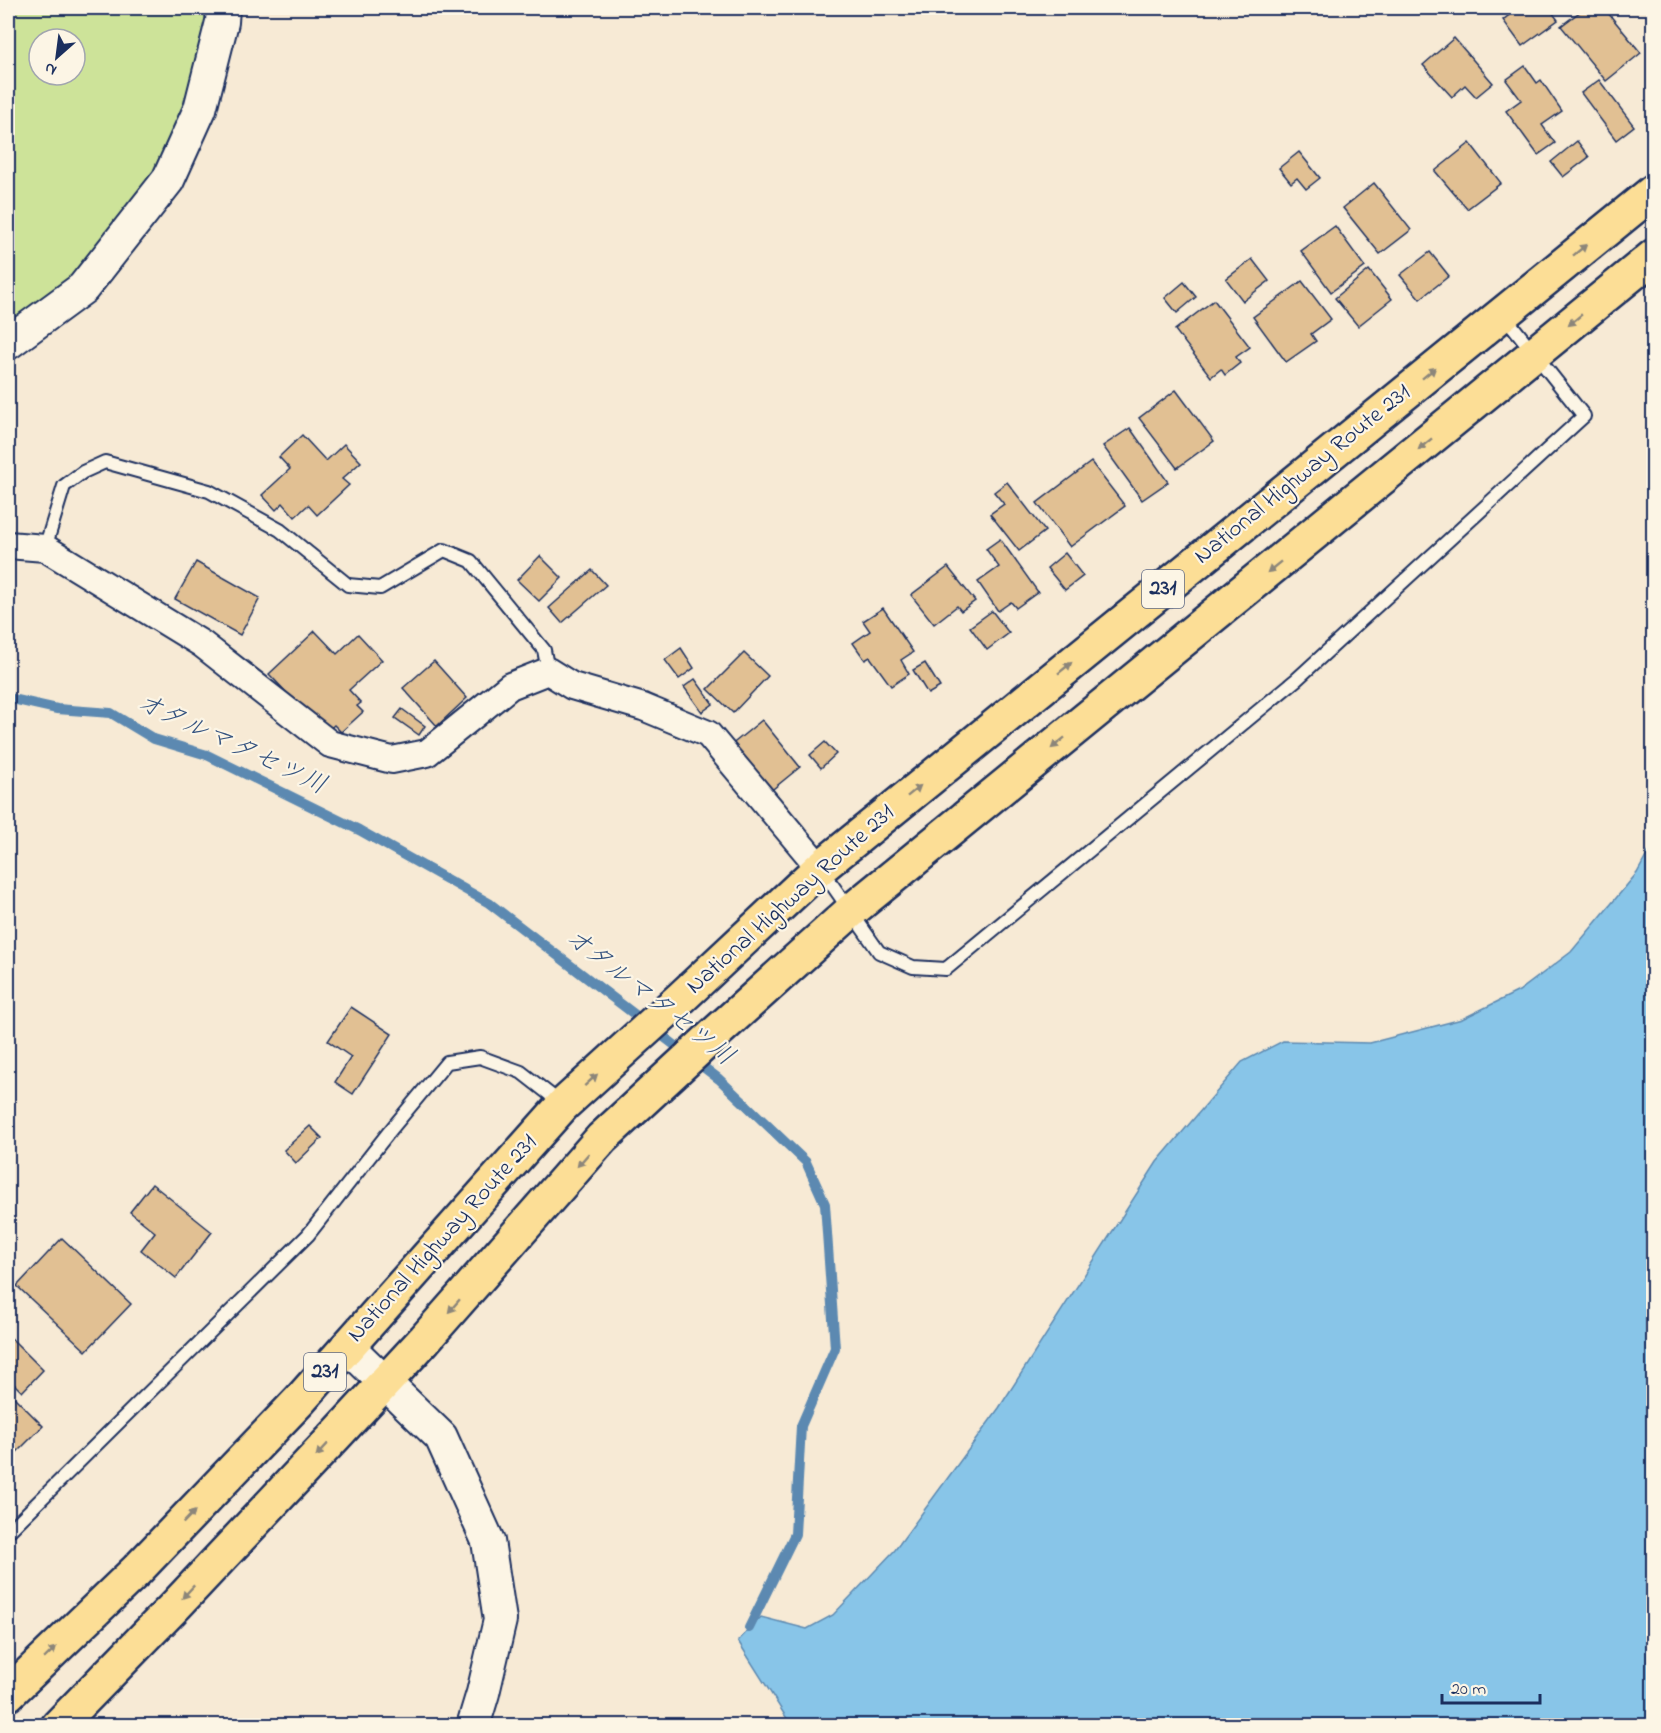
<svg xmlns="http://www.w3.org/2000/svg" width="1661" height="1733" font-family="'Indie Flower','Klee One',sans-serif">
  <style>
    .green { fill: #cde399; stroke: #74897c; stroke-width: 1.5; fill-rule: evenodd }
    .water { fill: #88c5e8; stroke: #5c89b1; stroke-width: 1.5 }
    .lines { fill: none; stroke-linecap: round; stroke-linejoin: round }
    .stream { stroke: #5c89b1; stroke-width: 10 }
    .building { fill: #e1c093; stroke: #1b2f5e; stroke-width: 1.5 }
    .service-casing { stroke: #1b2f5e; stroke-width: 16 }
    .minor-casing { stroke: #1b2f5e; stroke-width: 30 }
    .tertiary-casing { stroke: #1b2f5e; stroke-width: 36 }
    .trunk-casing { stroke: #1b2f5e; stroke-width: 38 }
    .service { stroke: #fcf5e5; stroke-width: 12 }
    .minor { stroke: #fcf5e5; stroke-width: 26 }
    .tertiary { stroke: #fcf5e5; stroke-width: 32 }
    .trunk { stroke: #fcde96; stroke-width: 33 }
    .oneway { fill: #8c867a }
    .labels { text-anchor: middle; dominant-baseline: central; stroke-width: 4.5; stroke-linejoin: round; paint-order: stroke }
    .shield { fill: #fcf5e5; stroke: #5e6a86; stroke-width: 1.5 }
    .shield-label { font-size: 22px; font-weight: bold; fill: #1b2f5e }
    .street-label { font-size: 24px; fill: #1b2f5e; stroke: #fcf5e5 }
    .water-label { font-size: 26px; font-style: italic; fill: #365480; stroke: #fcf5e5 }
  </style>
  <rect width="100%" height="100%" fill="#f7ead5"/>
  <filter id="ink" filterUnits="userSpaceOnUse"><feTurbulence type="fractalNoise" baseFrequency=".0167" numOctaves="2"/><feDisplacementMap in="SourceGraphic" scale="12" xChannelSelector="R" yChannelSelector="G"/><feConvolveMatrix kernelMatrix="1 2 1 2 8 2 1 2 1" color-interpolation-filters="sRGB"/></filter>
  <g filter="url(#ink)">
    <path class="green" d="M8,8h201v10l-22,81 -33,74 -79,102 -67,50zM39,39h36v36h-36z"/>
    <polygon class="water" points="1653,844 1653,1725 791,1725 738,1641 761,1617 807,1629 833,1615 895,1550 999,1408 1157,1162 1242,1062 1283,1041 1370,1043 1462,1019 1519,991 1571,952 1637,873"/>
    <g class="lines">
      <polyline class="stream" points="8,698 57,709 111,713 154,739 207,755 359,830 489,903 719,1079 806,1162 825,1204 835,1348 801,1426 795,1534 749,1628"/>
    </g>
    <g class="building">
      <polygon points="1510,8 1549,8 1558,20 1522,46 1503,20 1513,12"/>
      <polygon points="1585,8 1604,8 1641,53 1606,81 1561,26"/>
      <polygon points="1454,38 1493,83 1476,97 1465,85 1452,97 1423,65"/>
      <polygon points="1525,66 1537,83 1541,80 1562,111 1542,125 1555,143 1538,155 1506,111 1521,100 1506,80"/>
      <polygon points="1599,80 1634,126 1616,140 1581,93"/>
      <polygon points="1577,141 1589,157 1563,177 1551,162"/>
      <polygon points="1470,143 1501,183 1467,209 1435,171"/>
      <polygon points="1299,152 1320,178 1306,189 1297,178 1291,183 1279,168"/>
      <polygon points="1374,183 1411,230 1380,254 1343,208"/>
      <polygon points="1335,226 1365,267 1331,292 1301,251"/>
      <polygon points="1430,252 1449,276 1420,299 1400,275"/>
      <polygon points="1252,259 1269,281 1243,301 1226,279"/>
      <polygon points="1369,270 1392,299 1358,326 1335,298"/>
      <polygon points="1302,281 1331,319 1311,334 1316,341 1286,362 1253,317"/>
      <polygon points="1184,282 1196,297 1177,313 1165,298"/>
      <polygon points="1214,300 1250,347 1236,357 1240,363 1225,375 1221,369 1211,377 1175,330"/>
      <polygon points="1176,390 1214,441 1177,468 1139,418"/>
      <polygon points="1130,428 1168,482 1142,500 1103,446"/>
      <polygon points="302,435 326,461 344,444 361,462 342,479 349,485 317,515 308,505 295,517 283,503 276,510 262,495 290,469 279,457"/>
      <polygon points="1091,462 1125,506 1070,547 1037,503"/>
      <polygon points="1007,482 1045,531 1019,551 990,514 1004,504 994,492"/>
      <polygon points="1000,539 1038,592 1016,608 1011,602 998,611 978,582 999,567 986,549"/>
      <polygon points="1065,553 1083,576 1065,590 1047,568"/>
      <polygon points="540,556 562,578 539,601 517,580"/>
      <polygon points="196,562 260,598 240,635 175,599"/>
      <polygon points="948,567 975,601 961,611 957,606 934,624 911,595"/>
      <polygon points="592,570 606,585 562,623 549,608"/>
      <polygon points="883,608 913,652 901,660 909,674 891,686 870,657 865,660 853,643 870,631 863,621"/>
      <polygon points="992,611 1009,633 987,650 970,627"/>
      <polygon points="315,631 337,654 358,634 382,660 349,690 361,703 357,706 363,712 341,732 334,725 325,733 269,674"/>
      <polygon points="681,648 694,668 679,679 665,660"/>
      <polygon points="744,653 768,676 733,713 708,689"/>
      <polygon points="434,661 467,698 437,726 403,688"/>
      <polygon points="925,663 940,687 928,694 913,670"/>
      <polygon points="695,679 713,704 702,712 684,687"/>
      <polygon points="402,709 425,726 419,735 395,718"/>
      <polygon points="762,720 800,767 768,793 730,746"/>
      <polygon points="825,742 836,754 821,768 810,755"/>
      <polygon points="351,1007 392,1034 353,1094 335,1082 351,1057 328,1041"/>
      <polygon points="310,1126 322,1138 296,1163 284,1150"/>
      <polygon points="152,1184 212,1232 176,1278 141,1250 155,1232 130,1212"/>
      <polygon points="62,1238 131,1304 86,1351 17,1286"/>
      <polygon points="8,1335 43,1370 22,1392 8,1378"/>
      <polygon points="8,1391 43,1426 10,1459 8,1457"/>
    </g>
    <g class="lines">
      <g class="service-casing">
        <g id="service">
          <polyline points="45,548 64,486 83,472 105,462 209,491 280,530 348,585 380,588 444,550 471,561 544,650 548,671"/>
          <polyline points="821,869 879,952 913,967 946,969 1297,679 1584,416 1503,314"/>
          <polyline points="8,1532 308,1235 389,1132 447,1062 480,1057 521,1072 562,1104"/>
        </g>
      </g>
      <g class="minor-casing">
        <polyline id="minor" points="8,545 45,548 202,644 330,744 392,760 427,753 510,686 548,671 572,686 643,707 708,734 820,868"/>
      </g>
      <g class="tertiary-casing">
        <g id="tertiary">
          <polyline points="8,343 83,288 168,180 200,109 222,22 223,8"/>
          <polyline points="347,1346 441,1437 488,1541 500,1620 483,1693 473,1726"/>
        </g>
      </g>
      <g class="trunk-casing">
        <g id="trunk">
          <polyline points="8,1694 137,1570 300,1400 563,1105 682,997 820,868 1654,191"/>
          <polyline points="58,1726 177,1604 338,1433 425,1339 602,1138 719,1030 851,911 1654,256"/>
        </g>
      </g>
      <use href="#service" class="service"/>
      <use href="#minor" class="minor"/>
      <use href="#tertiary" class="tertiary"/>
      <use href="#trunk" class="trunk"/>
    </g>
    <defs><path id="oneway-solid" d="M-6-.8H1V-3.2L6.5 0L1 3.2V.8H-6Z" transform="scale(1.5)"/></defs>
    <g class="oneway">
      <use href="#oneway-solid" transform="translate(1580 250) rotate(-39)"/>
      <use href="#oneway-solid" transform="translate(1575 320) rotate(140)"/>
      <use href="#oneway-solid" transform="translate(1429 373) rotate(-39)"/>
      <use href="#oneway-solid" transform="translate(1425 444) rotate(141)"/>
      <use href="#oneway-solid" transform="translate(1274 567) rotate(141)"/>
      <use href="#oneway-solid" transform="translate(1065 668) rotate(-39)"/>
      <use href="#oneway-solid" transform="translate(1058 743) rotate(141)"/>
      <use href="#oneway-solid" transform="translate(914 791) rotate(-39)"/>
      <use href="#oneway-solid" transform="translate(591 1080) rotate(-42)"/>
      <use href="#oneway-solid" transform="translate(583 1160) rotate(131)"/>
      <use href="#oneway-solid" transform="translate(454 1306) rotate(131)"/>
      <use href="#oneway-solid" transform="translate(322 1450) rotate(133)"/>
      <use href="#oneway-solid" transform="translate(189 1517) rotate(-46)"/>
      <use href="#oneway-solid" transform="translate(188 1592) rotate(133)"/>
      <use href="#oneway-solid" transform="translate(50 1653) rotate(-44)"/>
    </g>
  </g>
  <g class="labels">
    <g class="shield">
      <rect x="1142" y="570" width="42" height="38" rx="4.5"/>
      <rect x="304" y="1353" width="42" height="38" rx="4.5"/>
    </g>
    <g class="shield-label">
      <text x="1163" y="589">231</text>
      <text x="325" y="1372">231</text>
    </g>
    <g class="street-label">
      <text transform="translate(1303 475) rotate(-39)">National Highway Route 231</text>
      <text transform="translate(791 900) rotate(-42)">National Highway Route 231</text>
      <text transform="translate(443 1239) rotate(-48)">National Highway Route 231</text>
    </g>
    <g class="water-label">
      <text transform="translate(231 745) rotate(25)">オタルマタセツ川</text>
      <text transform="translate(649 998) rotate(38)">オタルマタセツ川</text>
    </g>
  </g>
  <rect width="1661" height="1733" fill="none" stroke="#fcf5e5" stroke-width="30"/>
  <rect x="15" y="15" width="1631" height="1703" fill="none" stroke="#1b2f5e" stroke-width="2" filter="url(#ink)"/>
  <g transform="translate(57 57) rotate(208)"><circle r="28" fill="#fcf5e5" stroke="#a2a6af" stroke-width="1.5"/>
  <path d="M0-4.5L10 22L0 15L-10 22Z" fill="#1b2f5e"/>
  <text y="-9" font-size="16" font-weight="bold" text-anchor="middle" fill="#1b2f5e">N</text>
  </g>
  <path d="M1442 1694v9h98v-9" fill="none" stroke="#1b2f5e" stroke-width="3"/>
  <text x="1451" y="1694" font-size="18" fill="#1b2f5e" stroke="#fcf5e5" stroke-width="4.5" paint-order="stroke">20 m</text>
</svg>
